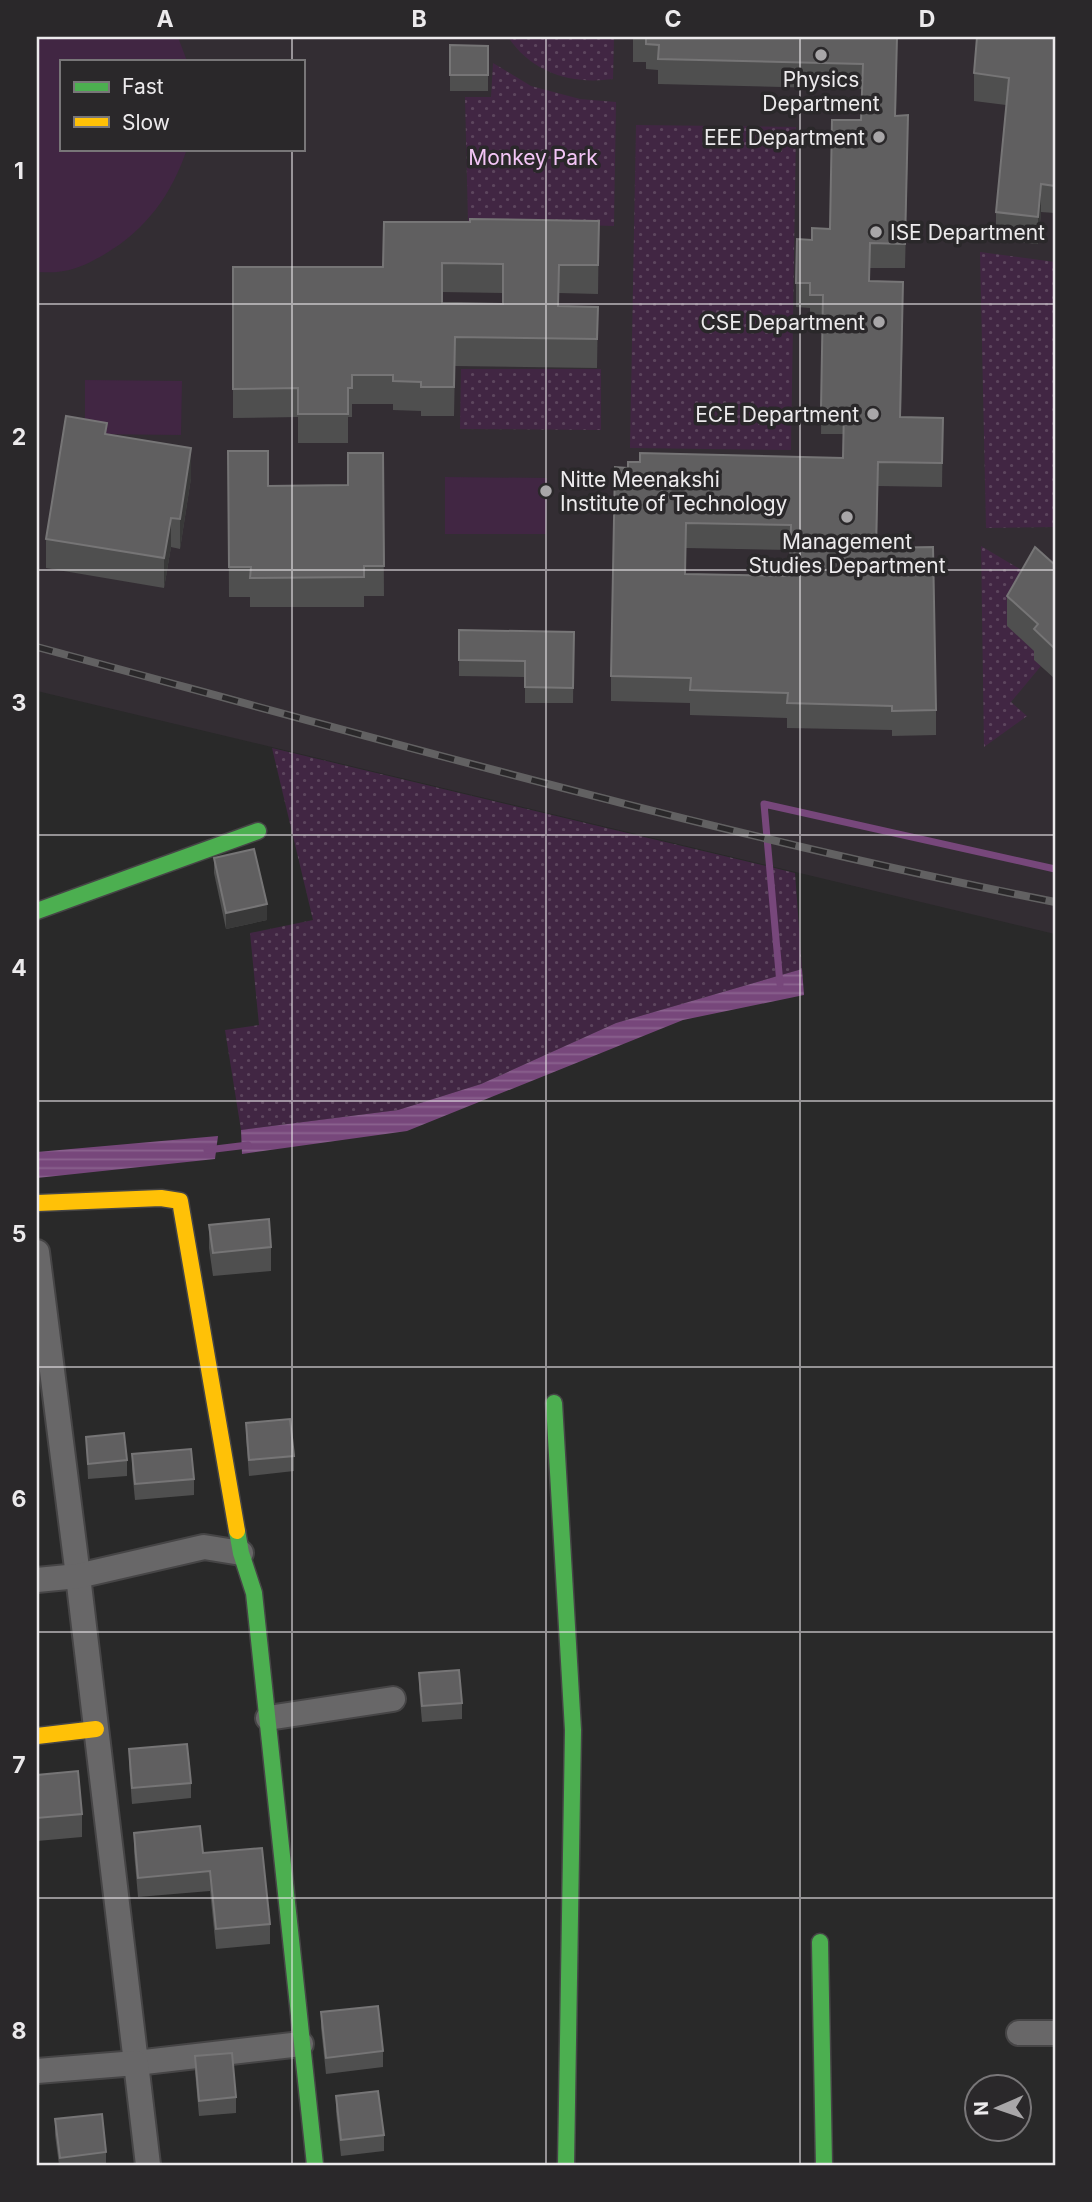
<svg xmlns="http://www.w3.org/2000/svg" width="1092" height="2202" font-family="Inter,sans-serif">
  <style>
    .built { fill: #332d33; fill-rule: evenodd }
    .grass { fill: url(#grass-dots) }
    .garden { fill: #412643 }
    .water { fill: url(#water-rules) }
    .lines { fill: none; stroke-linecap: round; stroke-linejoin: round }
    .stream { stroke: #77477b; stroke-width: 7 }
    .street-casing { stroke: #464546; stroke-width: 28 }
    .fast-casing { stroke: #464546; stroke-width: 19 }
    .slow-casing { stroke: #464546; stroke-width: 19 }
    .street { stroke: #686768; stroke-width: 24 }
    .fast { stroke: #4caf50; stroke-width: 16 }
    .slow { stroke: #ffc107; stroke-width: 16 }
    .rail-casing { stroke: #626162; stroke-width: 8 }
    .rail { stroke: #2a282a; stroke-width: 5; stroke-dasharray: 16; stroke-linecap: butt }
    .wall { fill: #4f4f4f; fill-rule: evenodd }
    .shaded-wall { fill: #393939 }
    .building { fill: #605f60; stroke: #767576; stroke-width: 2; fill-rule: evenodd }
    .grid { fill: none; stroke: #eceaec; stroke-width: 2; stroke-opacity: 0.55 }
    .poi-dot { fill: #a8a6a8; stroke: #2a282a; stroke-width: 2.5 }
    .labels { text-anchor: middle; dominant-baseline: central; stroke-width: 7; stroke-linejoin: round; paint-order: stroke }
    .poi-label { font-size: 21px; fill: #eceaec; stroke: #2a282a; text-anchor: end }
    .park-label { font-size: 21px; fill: #f3c5f6; stroke: #2a282a }
    .neatline { fill: none; stroke: #eceaec; stroke-width: 2.5 }
    .grid-label { font-size: 23px; text-anchor: middle; font-weight: bold; fill: #eceaec }
  </style>
  <defs>
    <pattern id="grass-dots" width="8" height="8" patternUnits="userSpaceOnUse" patternTransform="scale(1.75)"><rect width="8" height="8" fill="#412643"/><path d="M2 2h.1M6 6h.1" fill="none" stroke="#5d465e" stroke-width="1.8" stroke-linecap="round"/></pattern>
    <pattern id="water-rules" width="6" height="5" patternUnits="userSpaceOnUse" patternTransform="scale(1.75)"><rect width="6" height="5" fill="#77477b"/><path d="M0 2.5h6" fill="none" stroke="#8a628e"/></pattern>
  </defs>
  <rect width="100%" height="100%" fill="#292929"/>
  <path class="built" d="M37,37h1018v897l-1018,-243zM61,61h242v88h-242z"/>
  <g class="grass">
    <path d="M508,37h106l-1,42c-41,6 -81,-6 -105,-42z"/>
    <polygon points="493,63 531,86 580,99 616,102 614,226 468,222 465,97 491,97"/>
    <polygon points="636,125 796,127 791,450 630,448"/>
    <polygon points="980,252 1055,262 1055,527 986,528"/>
    <polygon points="461,369 601,369 601,430 460,429"/>
    <polygon points="981,546 1035,578 1038,655 1041,666 1011,702 1027,716 984,747"/>
    <polygon points="272,748 795,873 802,969 616,1023 481,1084 398,1110 241,1130 225,1030 259,1025 250,933 313,920"/>
  </g>
  <g class="garden">
    <path d="M37,37h141l9,24h-126v88h126c-15,45 -41,81 -82,105 -12,7 -27,15 -41,17 -9,2 -18,1 -27,1z"/>
    <polygon points="85,380 182,381 181,435 85,434"/>
    <polygon points="445,477 547,478 546,534 445,534"/>
  </g>
  <g class="water">
    <polygon points="802,969 804,995 683,1020 407,1131 242,1154 241,1130 398,1110 481,1084 616,1023"/>
    <polygon points="218,1136 215,1159 37,1178 37,1152"/>
  </g>
  <g class="lines">
    <g class="stream">
      <polyline points="780,984 764,804 1055,869"/>
      <polyline points="207,1150 248,1145"/>
    </g>
    <g class="street-casing">
      <g id="street">
        <polyline points="37,1252 78,1576 136,2063 301,2044"/>
        <polyline points="37,1580 78,1576 204,1547 241,1553"/>
        <polyline points="268,1718 393,1699"/>
        <polyline points="1019,2033 1055,2033"/>
        <polyline points="37,2071 136,2063 148,2165"/>
      </g>
    </g>
    <g class="fast-casing">
      <g id="fast">
        <polyline points="37,911 258,831"/>
        <polyline points="554,1403 573,1730 566,2165"/>
        <polyline points="237,1531 241,1553 254,1593 315,2165"/>
        <polyline points="820,1942 824,2165"/>
      </g>
    </g>
    <g class="slow-casing">
      <g id="slow">
        <polyline points="37,1203 161,1198 180,1201 237,1531"/>
        <polyline points="37,1736 96,1729"/>
      </g>
    </g>
    <use href="#street" class="street"/>
    <use href="#fast" class="fast"/>
    <use href="#slow" class="slow"/>
    <g class="rail-casing">
      <path id="rail" d="M37,647c338,91 675,187 1018,255"/>
    </g>
    <use href="#rail" class="rail"/>
  </g>
  <g class="wall">
    <path d="M633,37h264l-1,79 12,24 -3,128h-35v13l33,25 -2,111 42,1 -1,69 -64,-1 -1,62 59,162v25l-44,1v-6l-105,-2v-10l-97,-3v-12l-79,-2v-25l17,-208 12,-6 203,-4 1,-24h-23l2,-114 -13,-1v-11l-14,-1v-24l16,-43 18,-11 31,-109 1,-31 -204,-5v-14l-12,-1v-7h-13zM686,548l105,2 -1,26 -104,-2z"/>
    <polygon points="1055,37 1055,213 1041,212 1038,244 996,240 996,212 1006,105 974,101 974,73"/>
    <polygon points="450,45 488,46 488,91 450,91"/>
    <path d="M599,221l-1,73 -39,-1 -1,13 40,1 -1,61 -142,-2 -1,50h-33v-5l-28,-1v-6h-41v13h-4v26h-50v-26l-65,1v-151h150l87,-45zM442,292l61,1v11l-61,-1z"/>
    <polygon points="107,434 191,478 180,549 171,547 164,588 46,568 46,539"/>
    <polygon points="228,451 268,486 348,485 383,453 384,596 364,596 364,607 250,607 250,597 229,597"/>
    <polygon points="1055,565 1055,679 1034,660 1034,651 1007,626 1007,596"/>
    <polygon points="459,630 574,632 573,703 525,703 525,677 459,676"/>
    <polygon points="214,858 267,920 226,929 214,873"/>
    <polygon points="209,1225 271,1247 271,1271 213,1276 209,1248"/>
    <polygon points="246,1423 294,1456 294,1471 249,1476 246,1438"/>
    <polygon points="86,1437 127,1460 127,1476 88,1479"/>
    <polygon points="132,1454 194,1479 194,1495 135,1500 132,1470"/>
    <polygon points="419,1673 462,1703 462,1719 422,1722 419,1689"/>
    <polygon points="129,1749 191,1783 191,1798 132,1804 129,1765"/>
    <polygon points="37,1775 82,1814 82,1837 37,1841"/>
    <polygon points="134,1833 203,1853 270,1924 270,1944 216,1949 210,1891 138,1897 134,1852"/>
    <polygon points="321,2012 383,2051 383,2067 326,2074 321,2028"/>
    <polygon points="195,2056 236,2097 236,2113 199,2116 195,2072"/>
    <polygon points="336,2096 384,2135 384,2151 341,2156 336,2112"/>
    <polygon points="55,2119 106,2152 106,2165 59,2165 55,2135"/>
  </g>
  <g class="shaded-wall">
    <polygon points="1041,184 1041,212 1038,244 1038,217"/>
    <polygon points="191,448 191,478 180,549 180,519"/>
    <polygon points="171,518 171,547 164,588 164,558"/>
    <polygon points="267,904 267,920 226,929 226,913"/>
  </g>
  <g class="building">
    <path d="M633,37h264l-2,79 13,-1 -3,129 -35,-1 -1,38 34,1 -3,135 43,1 -1,45 -64,-1 -2,86 57,-1 3,163 -44,1v-5l-105,-3 1,-10 -98,-3 1,-12 -80,-2 4,-209 13,1v-6h12v-9l203,5 1,-49h-23l2,-114h-13v-12h-14l1,-44 15,1v-12l18,1 2,-109h29l2,-56 -205,-5 1,-14 -13,-1v-7zM686,523l105,2 -1,51 -105,-2z"/>
    <polygon points="977,37 1055,37 1055,186 1041,184 1038,217 996,212 1009,78 974,73"/>
    <polygon points="450,45 488,46 488,75 450,75"/>
    <path d="M470,219l129,2 -1,44h-39l-1,41 40,1 -1,32 -142,-2 -1,50h-33v-5l-28,-1v-6h-41v13h-4v26h-50v-26l-65,1v-122h150l1,-45h86zM442,263l61,1v40l-61,-1z"/>
    <polygon points="66,416 107,423 105,434 191,448 180,519 171,518 164,558 46,539"/>
    <polygon points="228,451 268,451 268,486 348,485 348,453 383,453 384,566 364,566 364,577 250,578 251,567 229,567"/>
    <polygon points="1035,547 1055,565 1055,649 1034,629 1038,624 1007,596"/>
    <polygon points="459,630 574,632 573,688 525,687 525,661 459,660"/>
    <polygon points="254,849 267,904 226,913 214,858"/>
    <polygon points="269,1219 271,1247 213,1253 209,1225"/>
    <polygon points="290,1419 294,1456 249,1460 246,1423"/>
    <polygon points="124,1433 127,1460 88,1464 86,1437"/>
    <polygon points="191,1449 194,1479 135,1484 132,1454"/>
    <polygon points="459,1670 462,1703 422,1706 419,1673"/>
    <polygon points="187,1744 191,1783 132,1788 129,1749"/>
    <polygon points="78,1771 82,1814 37,1818 37,1775"/>
    <polygon points="200,1826 203,1853 262,1848 270,1924 216,1929 210,1871 138,1878 134,1833"/>
    <polygon points="378,2006 383,2051 326,2058 321,2012"/>
    <polygon points="232,2053 236,2097 199,2101 195,2056"/>
    <polygon points="378,2091 384,2135 341,2140 336,2096"/>
    <polygon points="102,2114 106,2152 60,2158 55,2119"/>
  </g>
  <path class="grid" d="M292,37v24M546,37v2128M800,37v2128M292,149v2016M37,304h1018M37,570h1018M37,835h1018M37,1101h1018M37,1367h1018M37,1632h1018M37,1898h1018"/>
  <g class="poi-dot">
    <circle cx="821" cy="55" r="7"/>
    <circle cx="879" cy="137" r="7"/>
    <circle cx="876" cy="232" r="7"/>
    <circle cx="879" cy="322" r="7"/>
    <circle cx="873" cy="414" r="7"/>
    <circle cx="546" cy="491" r="7"/>
    <circle cx="847" cy="517" r="7"/>
  </g>
  <g class="labels">
    <g class="poi-label">
      <text x="821" y="79" text-anchor="middle">Physics<tspan x="821" dy="24">Department</tspan></text>
      <text x="865" y="137">EEE Department</text>
      <text x="890" y="232" text-anchor="start">ISE Department</text>
      <text x="865" y="322">CSE Department</text>
      <text x="859" y="414">ECE Department</text>
      <text x="560" y="479" text-anchor="start">Nitte Meenakshi<tspan x="560" dy="24">Institute of Technology</tspan></text>
      <text x="847" y="541" text-anchor="middle">Management<tspan x="847" dy="24">Studies Department</tspan></text>
    </g>
    <g class="park-label">
      <text x="533" y="157">Monkey Park</text>
    </g>
  </g>
  <rect width="1092" height="2202" fill="none" stroke="#2a282a" stroke-width="77"/>
  <rect x="60" y="60" width="245" height="91" fill="#2a282a" stroke="#787678" stroke-width="2"/>
  <rect x="74" y="82" width="35" height="10" fill="#4caf50" stroke="#787678" stroke-width="2"/>
  <text x="122" y="94" font-size="21" fill="#eceaec">Fast</text>
  <rect x="74" y="117" width="35" height="10" fill="#ffc107" stroke="#787678" stroke-width="2"/>
  <text x="122" y="130" font-size="21" fill="#eceaec">Slow</text>
  <g transform="translate(998 2108) rotate(268)"><circle r="33" fill="#2a282a" stroke="#787678" stroke-width="2"/>
  <path d="M0-5L12 26L0 18L-12 26Z" fill="#a8a6a8"/>
  <text y="-10" font-size="19" font-weight="bold" text-anchor="middle" fill="#eceaec">N</text>
  </g>
  <rect x="38" y="38" width="1016" height="2126" class="neatline"/>
  <g class="grid-label">
    <text x="165" y="27">A</text>
    <text x="419" y="27">B</text>
    <text x="673" y="27">C</text>
    <text x="927" y="27">D</text>
    <text x="19" y="179">1</text>
    <text x="19" y="445">2</text>
    <text x="19" y="711">3</text>
    <text x="19" y="976">4</text>
    <text x="19" y="1242">5</text>
    <text x="19" y="1507">6</text>
    <text x="19" y="1773">7</text>
    <text x="19" y="2039">8</text>
  </g>
</svg>
